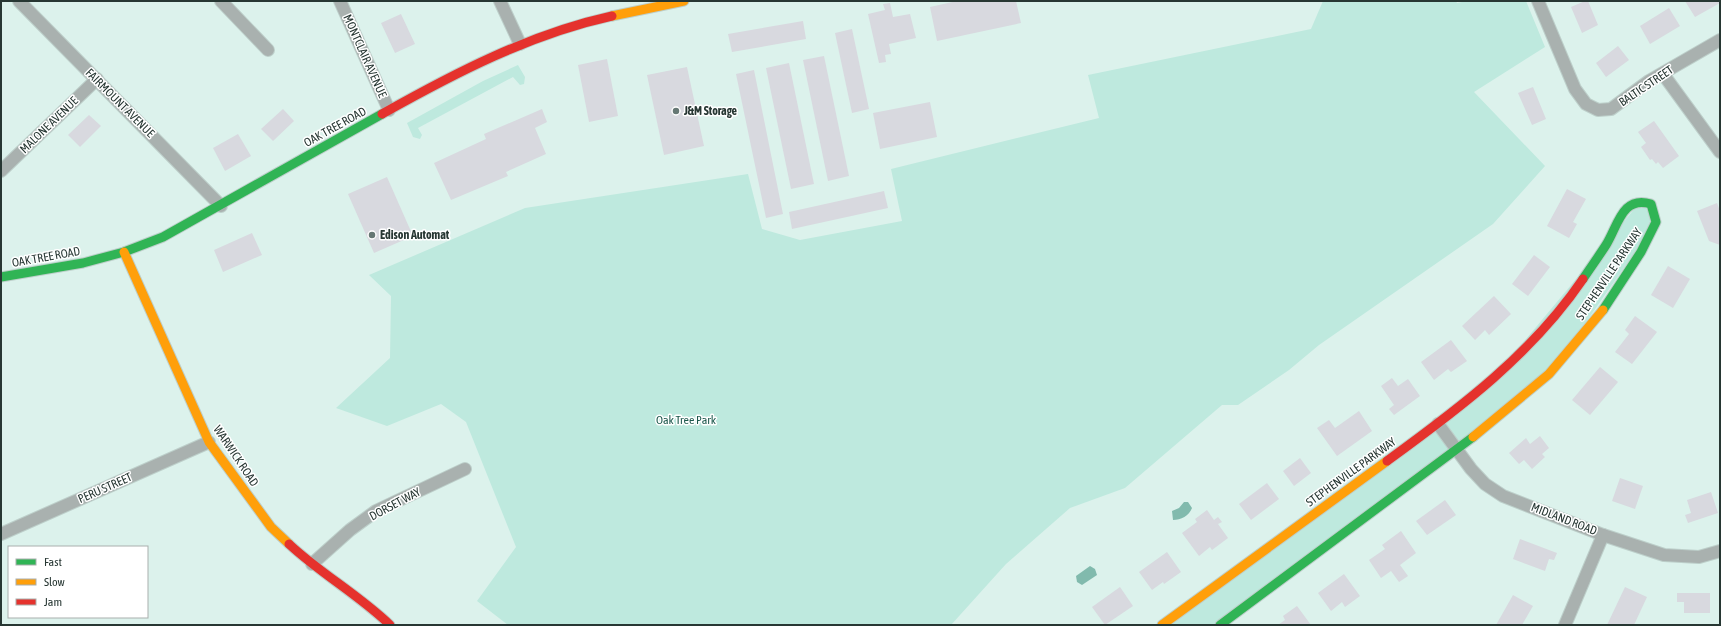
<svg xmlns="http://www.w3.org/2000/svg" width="1721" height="626" font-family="'Asap Condensed',sans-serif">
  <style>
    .green { fill: #bee9de }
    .water { fill: #81baad }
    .building { fill: #d8d9df }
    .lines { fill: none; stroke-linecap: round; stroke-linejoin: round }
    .street-casing { stroke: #bdcfca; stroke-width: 14 }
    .fast-casing { stroke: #bdcfca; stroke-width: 11 }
    .slow-casing { stroke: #bdcfca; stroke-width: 11 }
    .jam-casing { stroke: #bdcfca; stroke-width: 11 }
    .street { stroke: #a9b1af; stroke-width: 12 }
    .fast { stroke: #30b455; stroke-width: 9 }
    .slow { stroke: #ff9f0a; stroke-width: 9 }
    .jam { stroke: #e5322d; stroke-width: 9 }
    .poi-dot { fill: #667874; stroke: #fff; stroke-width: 1.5 }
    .labels { text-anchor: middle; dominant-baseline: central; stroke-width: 3; stroke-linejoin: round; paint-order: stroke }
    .street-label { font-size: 12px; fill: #273733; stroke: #fff }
    .poi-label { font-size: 12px; font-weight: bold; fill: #273733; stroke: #fff; text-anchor: start }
    .park-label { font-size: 12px; fill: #1c584c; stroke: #fff }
  </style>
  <rect width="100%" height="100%" fill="#dcf2ec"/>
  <g class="green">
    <polygon points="1323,1 1456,1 1457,3 1467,1 1526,1 1545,47 1474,92 1545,166 1493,224 1319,345 1289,370 1238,405 1222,405 1125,488 1070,508 1006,564 951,625 508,625 477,601 516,547 466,422 441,404 387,426 336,408 390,358 391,296 369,275 525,208 748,174 762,229 800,240 902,221 891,169 1099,118 1088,75 1311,29"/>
    <polygon points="518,65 525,77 524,84 520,85 513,77 418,128 422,135 420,139 413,137 407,123 483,81"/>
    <polygon points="1641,201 1656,222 1549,375 1220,625 1162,625 1491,381"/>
  </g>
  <g class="water">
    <path d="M1184,502h4l4,6c-3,8 -11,12 -19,12l-1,-9 7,-3z"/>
    <polygon points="1090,566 1095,569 1097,575 1082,585 1077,582 1076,576"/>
  </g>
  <g class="building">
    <polygon points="957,1 1016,1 1021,23 937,41 930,7"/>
    <polygon points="1585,1 1588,1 1598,25 1582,33 1571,7"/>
    <polygon points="1685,1 1720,1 1720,3 1695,17"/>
    <polygon points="890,3 893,17 910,14 916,38 889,44 891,54 885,55 886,62 879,63 868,14 885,10 883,4"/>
    <polygon points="1669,8 1680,26 1650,44 1640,26"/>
    <polygon points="401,14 415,44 395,53 381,23"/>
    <polygon points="803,21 806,39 732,52 728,34"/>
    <polygon points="852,29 869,109 852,113 835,33"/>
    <polygon points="1618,46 1629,60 1606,77 1596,63"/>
    <polygon points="824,56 849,176 828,181 803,60"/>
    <polygon points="607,59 618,116 589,122 578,65"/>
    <polygon points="789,63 814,184 791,189 766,68"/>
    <polygon points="687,67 704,146 664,155 647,75"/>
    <polygon points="754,70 783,214 766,218 736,74"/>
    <polygon points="1533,87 1546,119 1532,125 1518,93"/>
    <polygon points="930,102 937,137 880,149 873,113"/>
    <polygon points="283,109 294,121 273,141 261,129"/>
    <polygon points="542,109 547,122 535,128 546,154 506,172 508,176 451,200 434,163 486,139 484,134"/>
    <polygon points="89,115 101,126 80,147 68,135"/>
    <polygon points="1654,121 1679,156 1663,168 1658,162 1656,164 1652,159 1650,160 1641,147 1646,143 1638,132"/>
    <polygon points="238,134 251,156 225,171 213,148"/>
    <polygon points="387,177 413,236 374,253 348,194"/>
    <polygon points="1567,189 1586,199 1573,222 1577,224 1569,238 1547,226"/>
    <polygon points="884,191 888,208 792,229 789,212"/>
    <polygon points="1717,203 1720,211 1720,245 1709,241 1697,211"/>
    <polygon points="252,233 262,255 223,272 214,250"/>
    <polygon points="1534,255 1550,267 1528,296 1512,284"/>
    <polygon points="1668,266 1690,279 1673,308 1651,295"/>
    <polygon points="1494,296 1511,314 1489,335 1485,330 1475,340 1462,326"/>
    <polygon points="1635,316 1657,332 1632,364 1615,352 1629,334 1625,330"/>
    <polygon points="1451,340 1467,361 1451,372 1448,369 1434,380 1421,362"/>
    <polygon points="1600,367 1618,382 1590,415 1572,400"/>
    <polygon points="1392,378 1398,386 1408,379 1420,396 1394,415 1389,409 1394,405 1381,386"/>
    <polygon points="1359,411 1372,431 1337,456 1317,428 1329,420 1335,428"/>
    <polygon points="1540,436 1549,448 1542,454 1545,457 1532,469 1524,460 1519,464 1509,453 1526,438 1530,444"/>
    <polygon points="1300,458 1311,473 1294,486 1283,471"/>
    <polygon points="1620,478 1643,486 1635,509 1612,501"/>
    <polygon points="1267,483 1279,499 1251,520 1239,504"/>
    <polygon points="1711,492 1718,513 1688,523 1685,515 1691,513 1687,500"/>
    <polygon points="1445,500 1456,515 1427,535 1416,521"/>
    <polygon points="1207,510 1214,520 1218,517 1222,522 1218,524 1228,538 1212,550 1210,547 1199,556 1182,533 1197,522 1195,519"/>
    <polygon points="1401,531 1416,553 1400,565 1408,576 1399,582 1391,571 1381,578 1369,560 1385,549 1382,545"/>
    <polygon points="1520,539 1557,553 1554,560 1549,559 1545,571 1513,559"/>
    <polygon points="1167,552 1181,572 1164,584 1163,582 1152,590 1139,572"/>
    <polygon points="1344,574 1360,596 1345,607 1342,602 1331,611 1318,593"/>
    <polygon points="1120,587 1133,606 1105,625 1092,607"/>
    <polygon points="1625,587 1647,597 1634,625 1607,625"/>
    <polygon points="1677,593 1710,593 1710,613 1684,613 1684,602 1677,602"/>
    <polygon points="1513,595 1533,606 1522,625 1496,625"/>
    <polygon points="1297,606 1311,625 1278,625 1285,620 1283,616"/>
  </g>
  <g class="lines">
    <g class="street-casing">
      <g id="street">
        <polyline points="19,1 221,206"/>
        <polyline points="221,1 268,50"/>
        <polyline points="340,1 389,110"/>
        <polyline points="500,1 520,44"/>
        <polyline points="1538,1 1575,89 1586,104 1598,110 1611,109 1649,81 1720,40"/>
        <polyline points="1663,74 1720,152"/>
        <polyline points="1,171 97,79"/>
        <polyline points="1438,424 1471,469 1485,484 1503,496 1603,535 1664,555 1699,557 1720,551"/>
        <polyline points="1,534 209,442"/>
        <polyline points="312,564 350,530 376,511 465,469"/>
        <polyline points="1565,625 1603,535"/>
      </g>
    </g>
    <g class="fast-casing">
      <g id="fast">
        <polyline points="1,277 83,263 124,252 163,237 382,114"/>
        <path d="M1583,279c8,-12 16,-23 23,-34 12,-19 16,-50 45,-41l5,18 -15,30 -38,58"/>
        <polyline points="1220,625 1473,437"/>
      </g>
    </g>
    <g class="slow-casing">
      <g id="slow">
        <polyline points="612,16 684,1"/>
        <polyline points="124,252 209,442 271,527 289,544"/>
        <polyline points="1473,437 1549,374 1603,310"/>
        <polyline points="1162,625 1387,461"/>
      </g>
    </g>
    <g class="jam-casing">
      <g id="jam">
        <path d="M382,114c73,-41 148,-80 230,-98"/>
        <path d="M1387,461c73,-53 145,-107 196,-182"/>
        <path d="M289,544c32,30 70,51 101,81"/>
      </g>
    </g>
    <use href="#street" class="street"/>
    <use href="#fast" class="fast"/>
    <use href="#slow" class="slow"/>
    <use href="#jam" class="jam"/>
  </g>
  <g class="poi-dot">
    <circle cx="676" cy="111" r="4"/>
    <circle cx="372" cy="235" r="4"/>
  </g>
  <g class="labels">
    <g class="street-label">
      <text transform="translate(365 56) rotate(66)">MONTCLAIR AVENUE</text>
      <text transform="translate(1646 86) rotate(-34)">BALTIC STREET</text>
      <text transform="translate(120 103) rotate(45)">FAIRMOUNT AVENUE</text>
      <text transform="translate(49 125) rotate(-44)">MALONE AVENUE</text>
      <text transform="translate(335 127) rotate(-29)">OAK TREE ROAD</text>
      <text transform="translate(46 257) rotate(-10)">OAK TREE ROAD</text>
      <text transform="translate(1609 274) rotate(-56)">STEPHENVILLE PARKWAY</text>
      <text transform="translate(236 456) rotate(56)">WARWICK ROAD</text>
      <text transform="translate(1351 472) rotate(-36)">STEPHENVILLE PARKWAY</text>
      <text transform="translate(105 488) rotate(-24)">PERU STREET</text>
      <text transform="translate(395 504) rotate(-28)">DORSET WAY</text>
      <text transform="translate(1564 519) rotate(21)">MIDLAND ROAD</text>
    </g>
    <g class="poi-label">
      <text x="684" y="111">J&amp;M Storage</text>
      <text x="380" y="235">Edison Automat</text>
    </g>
    <g class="park-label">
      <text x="686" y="420">Oak Tree Park</text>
    </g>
  </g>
  <rect width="1721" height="626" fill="none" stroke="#273733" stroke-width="4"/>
  <rect x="8" y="546" width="140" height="72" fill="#ffffff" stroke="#a9afad"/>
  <rect x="16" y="559" width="20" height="6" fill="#30b455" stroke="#a9afad"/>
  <text x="44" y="566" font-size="12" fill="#273733">Fast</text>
  <rect x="16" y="579" width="20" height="6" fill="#ff9f0a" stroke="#a9afad"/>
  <text x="44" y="586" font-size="12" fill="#273733">Slow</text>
  <rect x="16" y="599" width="20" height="6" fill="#e5322d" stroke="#a9afad"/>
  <text x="44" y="606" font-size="12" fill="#273733">Jam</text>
</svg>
